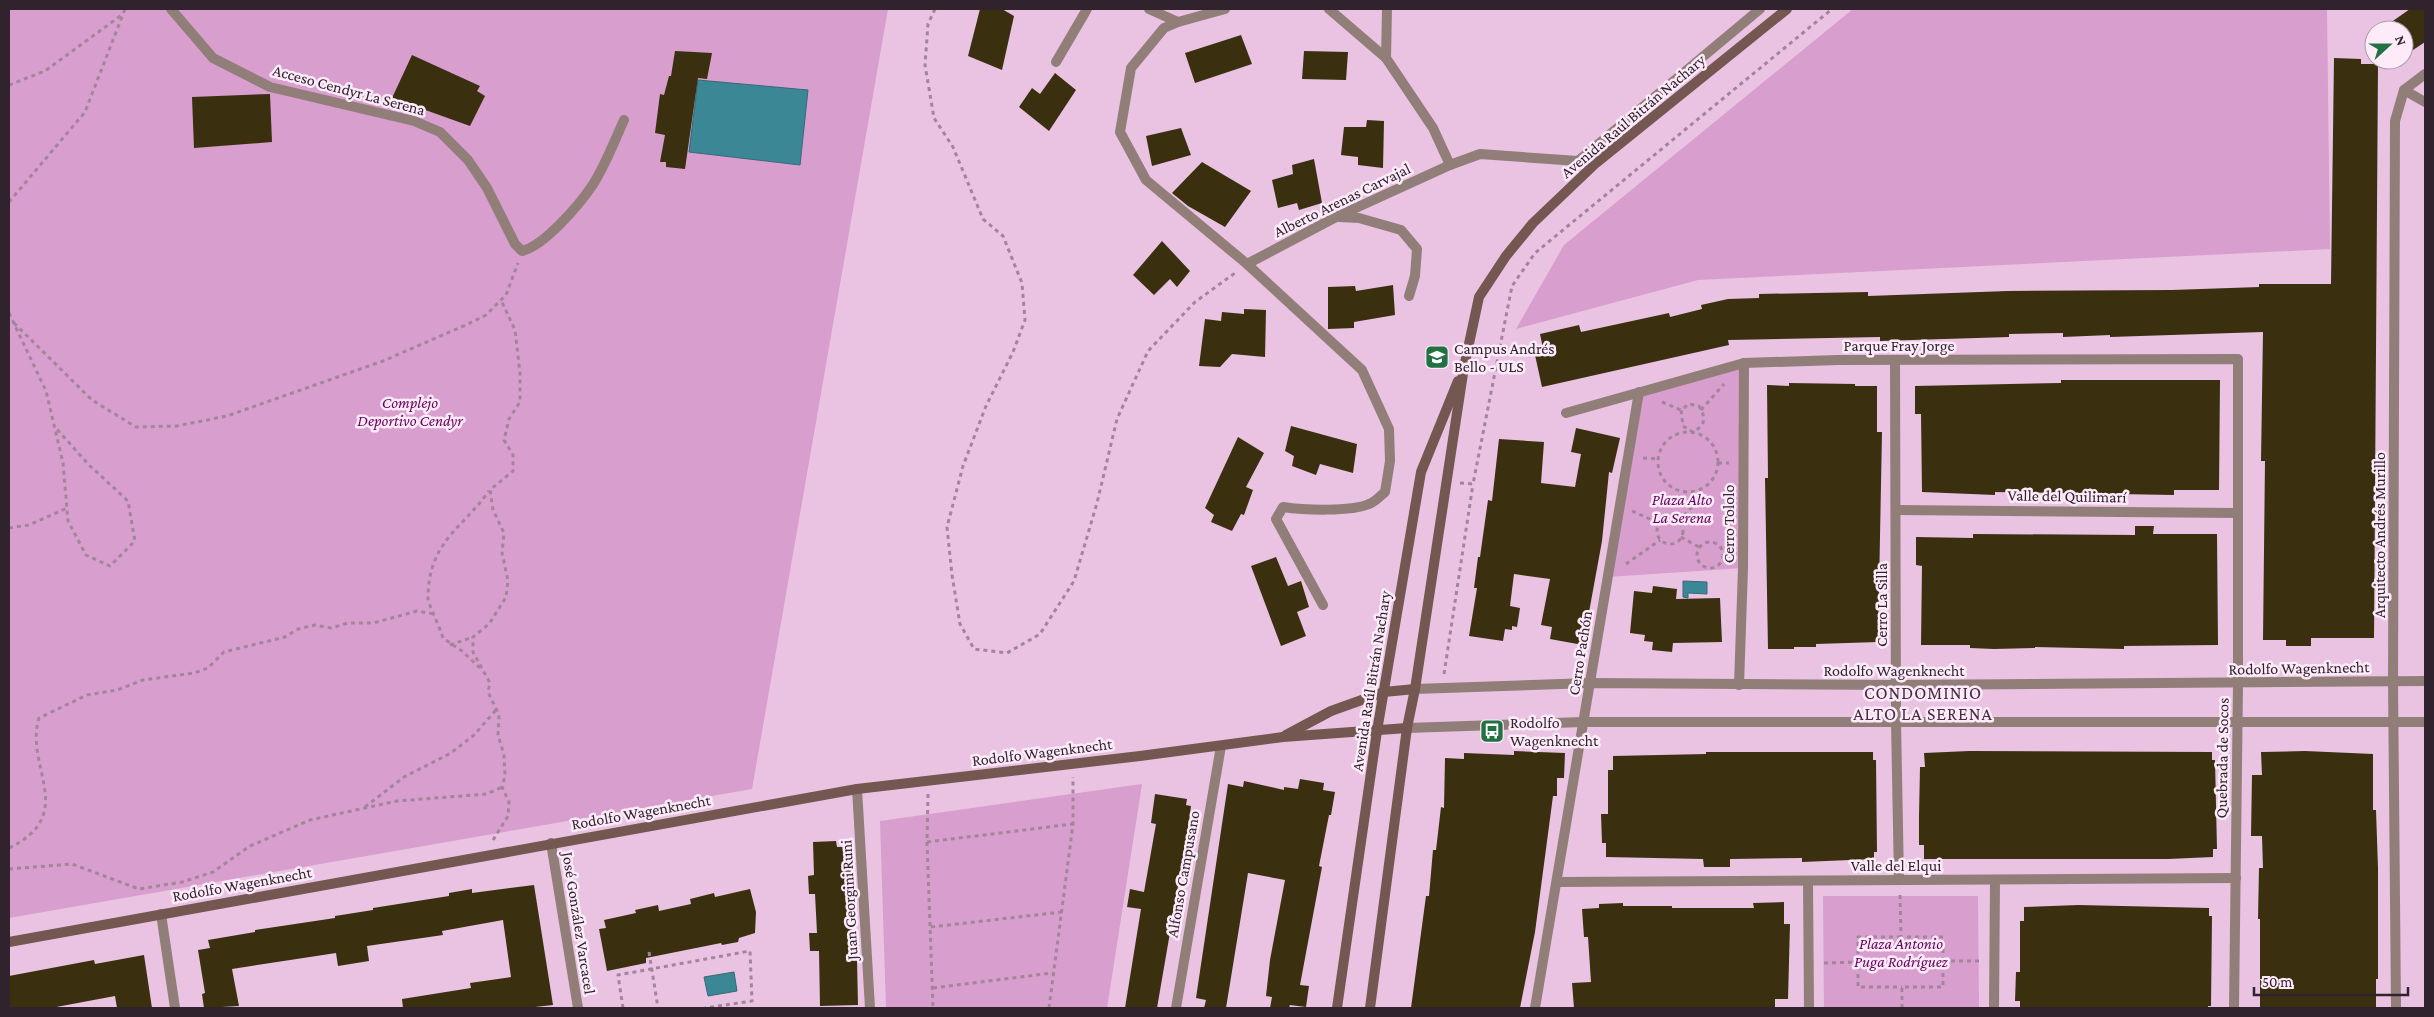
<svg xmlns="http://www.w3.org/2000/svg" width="2434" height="1017" font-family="'Crimson Pro',serif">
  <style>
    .green { fill: #d89ecd }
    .water { fill: #3b8796; stroke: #386977 }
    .building { fill: #3a300f }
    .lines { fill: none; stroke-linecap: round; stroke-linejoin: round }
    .path { stroke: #a2859b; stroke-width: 3; stroke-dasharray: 4 4; stroke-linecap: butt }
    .lane { stroke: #927e79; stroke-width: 10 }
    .street { stroke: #927e79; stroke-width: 10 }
    .secondary { stroke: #735750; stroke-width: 10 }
    .labels { text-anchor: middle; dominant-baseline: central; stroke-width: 5; stroke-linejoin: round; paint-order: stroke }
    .street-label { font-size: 16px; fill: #31232e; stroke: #feebfa }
    .poi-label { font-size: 16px; fill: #31232e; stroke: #feebfa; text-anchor: start }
    .park-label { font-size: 16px; font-style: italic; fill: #67005e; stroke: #feebfa }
    .neighbourhood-label { font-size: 18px; letter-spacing: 1px; fill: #492b44; stroke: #feebfa }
  </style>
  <rect width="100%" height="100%" fill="#e9c3e1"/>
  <g class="green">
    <polygon points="9,9 888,9 752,789 9,918"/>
    <polygon points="1853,9 2327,9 2330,249 1698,280 1516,329 1564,245"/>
    <polygon points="1744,363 1743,568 1608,577 1639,392"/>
    <polygon points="1142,784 1107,1008 886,1008 880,821"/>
    <polygon points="1823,896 1978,896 1979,1008 1824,1008"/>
  </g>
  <g class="water">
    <polygon points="698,80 808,90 800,165 689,152"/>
    <polygon points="1683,581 1707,582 1707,594 1688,593 1688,598 1683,597"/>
    <polygon points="734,972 737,991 708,996 704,977"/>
  </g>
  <g class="building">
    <polygon points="980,9 1002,9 1014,16 1002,70 968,56"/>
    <polygon points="2410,9 2425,9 2425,42 2404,56 2404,30 2380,30"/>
    <polygon points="1241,35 1252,64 1195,83 1185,53"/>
    <polygon points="675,51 712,53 707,79 698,78 685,169 666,167 666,162 660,162 665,135 655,133 660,94 664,95 669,76 671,76"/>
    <polygon points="1304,51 1348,52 1346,80 1302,79"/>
    <polygon points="412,55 480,86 477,91 485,96 470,126 392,98"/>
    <polygon points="2334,58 2361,59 2361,64 2378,64 2374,638 2311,638 2311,646 2286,646 2286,640 2263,640 2265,461 2261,461 2263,332 2110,337 2110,335 2063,337 2063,333 2009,334 2009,337 1880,341 1880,337 1728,340 1729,345 1542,387 1535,355 1544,353 1540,334 1579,325 1581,332 1669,313 1670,317 1702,309 1701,305 1728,299 1759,298 1759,294 1868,292 1868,296 2008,291 2172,290 2259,287 2259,284 2331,284"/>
    <polygon points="1055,73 1076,90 1049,131 1019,107 1032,88 1040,94"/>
    <polygon points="270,94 272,142 194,148 192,97"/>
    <polygon points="1367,120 1384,121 1383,168 1358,165 1358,157 1341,155 1344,127 1366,127"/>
    <polygon points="1181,128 1191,155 1152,166 1146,136"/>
    <polygon points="1314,159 1322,203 1299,210 1297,203 1278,208 1272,180 1293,174 1292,165"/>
    <polygon points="1202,162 1251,191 1225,227 1188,206 1172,193"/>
    <polygon points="1162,241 1190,271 1177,287 1170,279 1154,295 1133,275"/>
    <polygon points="1393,285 1395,315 1354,322 1354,328 1328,329 1328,287 1355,286 1356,291"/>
    <polygon points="1244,309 1266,310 1265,357 1232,354 1220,367 1199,366 1205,319 1221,321 1222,312 1244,314"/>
    <polygon points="2061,380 2220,380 2219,490 2174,490 2174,495 1995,492 1995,495 1922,492 1921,414 1915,414 1915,386 2061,383"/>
    <polygon points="1789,383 1855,384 1855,386 1877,386 1877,432 1882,432 1878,642 1816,644 1816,647 1794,647 1794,649 1768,649 1765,478 1768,478 1767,385 1789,386"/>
    <polygon points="1291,426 1357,444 1353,473 1320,464 1316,475 1292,466 1294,456 1285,451"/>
    <polygon points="1576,428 1620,438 1612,473 1609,472 1602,541 1583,645 1550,639 1552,627 1541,625 1550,579 1514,574 1510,606 1520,608 1517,627 1512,626 1512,630 1505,629 1503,641 1469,636 1477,588 1474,588 1478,557 1480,557 1488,500 1492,501 1499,439 1544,442 1541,483 1575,487 1581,454 1571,452"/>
    <polygon points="1238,437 1264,453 1246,487 1253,490 1244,515 1241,514 1232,531 1211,522 1214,515 1205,508"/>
    <polygon points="2135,526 2154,526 2153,534 2217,534 2218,645 2124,646 2124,649 2035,647 2035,648 1994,649 1970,648 1970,645 1921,645 1922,566 1916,565 1916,537 1973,538 1973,534 2135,535"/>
    <polygon points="1276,557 1288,586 1301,581 1309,607 1297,612 1306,636 1281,646 1251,566"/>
    <polygon points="1653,586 1677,589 1676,599 1720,598 1722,642 1673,643 1672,652 1652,650 1653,642 1644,641 1645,635 1630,633 1634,591 1652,593"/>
    <polygon points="1514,751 1565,753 1564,778 1557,778 1557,796 1553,796 1535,932 1520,1008 1411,1008 1426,896 1429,896 1433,850 1436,850 1441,807 1444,808 1445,758 1464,759 1464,753 1514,755"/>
    <polygon points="1969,751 2212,752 2212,760 2215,760 2217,849 2213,849 2213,857 2168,859 1924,859 1924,845 1919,845 1919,816 1920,767 1925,767 1924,753"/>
    <polygon points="2305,751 2373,754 2373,810 2376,810 2378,868 2378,979 2376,979 2376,1008 2260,1008 2260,919 2258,919 2259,868 2263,868 2262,836 2251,836 2252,775 2262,775 2261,752"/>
    <polygon points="1706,752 1873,752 1873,760 1876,760 1877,852 1874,852 1874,859 1802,862 1802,858 1730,859 1730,867 1704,867 1703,859 1606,857 1606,843 1602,843 1601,814 1608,814 1608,770 1613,770 1613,756 1706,754"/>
    <polygon points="1300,779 1324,783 1323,790 1335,792 1331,815 1329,815 1319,866 1322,867 1300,985 1309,986 1306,1007 1290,1005 1289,1008 1270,1008 1272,997 1266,996 1270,960 1285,880 1248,873 1226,1008 1204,1008 1206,1000 1196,998 1228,784 1243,787 1244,781 1284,790 1284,787 1298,789"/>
    <polygon points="1155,794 1187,799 1186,805 1191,806 1188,828 1157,1008 1125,1008 1141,909 1127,907 1130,889 1144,892 1156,824 1151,823"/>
    <polygon points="836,841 837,847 851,847 854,925 852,925 853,960 857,960 858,1005 820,1006 819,951 810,951 809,933 817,933 815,894 809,894 808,876 814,875 813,842"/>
    <polygon points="534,885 553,1005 526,1008 403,1008 402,999 471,988 470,983 511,977 503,920 442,931 443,935 367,946 369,961 338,966 336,953 232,969 239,1006 204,1008 202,994 205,993 198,950 210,948 208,940 255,932 255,930 335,918 335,916 373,910 373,908 449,896 449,893 472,889 472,893"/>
    <polygon points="750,889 756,912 755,933 739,938 738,942 722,945 721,943 646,958 646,963 607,971 599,929 606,928 604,920 636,913 635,910 658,905 659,911 691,904 690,899 714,893 715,897"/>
    <polygon points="1784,902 1784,924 1790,924 1788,999 1775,999 1775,1008 1574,1008 1572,983 1591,982 1588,937 1584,937 1582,909 1599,908 1599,904 1623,903 1623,906 1672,906 1672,908 1754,908 1753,903"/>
    <polygon points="2078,905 2209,908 2209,916 2212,916 2211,1006 2208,1006 2208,1008 2020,1008 2020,1001 2015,1001 2016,972 2020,972 2020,921 2024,921 2024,907"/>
    <polygon points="144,955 152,1008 117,1008 115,996 51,1008 9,1008 9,976 94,960 95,964"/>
  </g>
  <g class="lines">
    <g class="path">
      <polyline points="935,9 928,24 925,65 934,118 953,147 983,219 1003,236 1022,283 1025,320 1013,352 986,406 963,466 947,527 952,575 960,624 974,649 1007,653 1040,634 1074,581 1097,503 1117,419 1148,351 1195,302 1235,273"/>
      <polyline points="9,85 45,71 123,14"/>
      <polyline points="9,202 85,112 125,9"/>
      <polyline points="9,313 46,391 63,463 68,521 86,555 110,566 135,541 128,501 89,465 54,426"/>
      <polyline points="14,323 92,400 136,427 177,426 227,416 383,361 468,324 486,315 506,295 518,263"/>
      <path d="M1662,402l19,8 8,-6 10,2c7,12 7,19 -6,26l-10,-6 -2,-16"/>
      <polyline points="1701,410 1724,384"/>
      <circle cx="1688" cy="462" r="30"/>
      <polyline points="1643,458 1658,459"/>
      <polyline points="1718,463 1729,463"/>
      <polyline points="1460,483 1473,484 1512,286 1535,253 1832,9"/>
      <polyline points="1632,511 1659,523"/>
      <circle cx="1670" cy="531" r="13"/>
      <path d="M1678,521c9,-9 21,-18 20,-32"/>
      <polyline points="9,528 29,525 67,508"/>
      <polyline points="1681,537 1699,547"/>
      <circle cx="1710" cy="555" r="13"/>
      <polyline points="1626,564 1660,540"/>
      <polyline points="450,645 473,637"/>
      <path d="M480,668l-18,-17 -19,-13c-2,-8 -15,-35 -15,-39 0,-57 33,-69 61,-108"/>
      <polyline points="1444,674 1473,484"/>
      <polyline points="928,794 927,842 933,1008"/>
      <polyline points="365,807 404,777 451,753 474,735 496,710"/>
      <polyline points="493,840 508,816 509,802 502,787 505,776 504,755 498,735 499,715 488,692 490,683 473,652 473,637 489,624 498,610 506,597 508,581 502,553 504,533 493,510 490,490 513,471 513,455 504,440 509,419 520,402 520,373 515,330 501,300"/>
      <polyline points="927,842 1073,824"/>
      <path d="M9,848c70,-34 15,-81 30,-130l48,-23 30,-5 26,-10 51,-7 14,-5 16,-16 61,-15 13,-8 17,-4 16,3 17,-5h25l44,-12 17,3"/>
      <polyline points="9,869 72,864 139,889 182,882 213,872 250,846 310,820 397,801 487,794 502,787"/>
      <polyline points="1900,895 1901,937 1943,937 1943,987 1902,987 1902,1008"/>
      <polyline points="931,927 1062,912"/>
      <polyline points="1901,937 1858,937 1858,987 1902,987"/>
      <polyline points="649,952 658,1008"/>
      <polyline points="1943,961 1980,961"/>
      <polyline points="1824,963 1858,962"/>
      <polyline points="933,988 1053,973"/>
      <polyline points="623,1008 618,975 750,951 752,1001 705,1008"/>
      <polyline points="1049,1008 1073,824 1073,777"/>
    </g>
    <g class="lane">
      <path d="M171,9l42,49 57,29 144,34 26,11 28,28 19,28 28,56 7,7c22,-5 57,-46 70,-65 13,-20 22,-44 32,-66"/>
      <polyline points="1149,9 1178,22"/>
      <path d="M1225,9l-47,13 -14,6 -33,40 -11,64 26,48 101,84 115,106 27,59 1,32 -5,31c-5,4 -10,10 -16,12 -18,8 -66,6 -86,3l-7,12 47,86"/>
      <polyline points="1329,9 1386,58"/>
      <polyline points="1387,9 1386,58 1433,128 1450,165"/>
      <polyline points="1056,62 1087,9"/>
      <polyline points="1339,217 1359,218 1401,230 1417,249 1415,276 1409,296"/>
      <polyline points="1247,264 1336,217 1450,165 1480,154 1578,161 1760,9"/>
    </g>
    <g class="street">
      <polyline points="2404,90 2425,102"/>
      <polyline points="1895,361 1896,721 1899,880"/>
      <polyline points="1566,413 1744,363 1838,360 2238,359 2238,684 2234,1008"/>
      <polyline points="1896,510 2238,513"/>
      <polyline points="1739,685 1743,568 1744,363"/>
      <polyline points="1415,689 1590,683 1896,685 2425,681"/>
      <polyline points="1407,728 1583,722 2425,722"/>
      <polyline points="857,789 870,1008"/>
      <polyline points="551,843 578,1008"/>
      <polyline points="1808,881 1809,1008"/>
      <polyline points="1557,882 2236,878"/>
      <polyline points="161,914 175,1008"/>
      <polyline points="1176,1008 1221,746"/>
      <polyline points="1535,1008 1639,392"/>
      <polyline points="1994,1008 1995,880"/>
      <polyline points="2396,1008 2393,681 2395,121 2404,90 2425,74"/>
    </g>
    <g class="secondary">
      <polyline points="1286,735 1331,711 1384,692 1415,689"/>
      <polyline points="9,942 857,789 1140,756 1283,737 1407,728"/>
      <polyline points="1337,1008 1377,731 1421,472 1458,381"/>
      <polyline points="1370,1008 1407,728 1415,689 1464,367 1479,297 1506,256 1533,223 1596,163 1787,9"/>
    </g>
  </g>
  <defs>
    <g id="university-square" transform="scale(1.25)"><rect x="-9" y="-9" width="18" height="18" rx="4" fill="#227142" stroke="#feebfa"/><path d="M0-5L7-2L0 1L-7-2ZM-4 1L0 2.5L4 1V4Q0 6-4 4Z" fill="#fff"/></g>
    <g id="bus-square" transform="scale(1.25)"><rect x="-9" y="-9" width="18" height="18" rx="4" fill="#227142" stroke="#feebfa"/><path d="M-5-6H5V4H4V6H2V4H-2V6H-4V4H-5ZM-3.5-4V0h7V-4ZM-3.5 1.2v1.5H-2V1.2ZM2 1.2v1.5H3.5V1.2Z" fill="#fff"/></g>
  </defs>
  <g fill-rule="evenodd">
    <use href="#university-square" x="1437" y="357"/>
    <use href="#bus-square" x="1492" y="731"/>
  </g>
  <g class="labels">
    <g class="street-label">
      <text transform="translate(349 90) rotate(15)">Acceso Cendyr La Serena</text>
      <text transform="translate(1633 116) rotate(-40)">Avenida Raúl Bitrán Nachary</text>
      <text transform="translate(1342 200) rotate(-26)">Alberto Arenas Carvajal</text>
      <text x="1899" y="345">Parque Fray Jorge</text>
      <text transform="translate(2067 496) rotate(1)">Valle del Quilimarí</text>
      <text transform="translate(1728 524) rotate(-90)">Cerro Tololo</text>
      <text transform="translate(2379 535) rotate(-90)">Arquitecto Andrés Murillo</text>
      <text transform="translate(1881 605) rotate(-90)">Cerro La Silla</text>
      <text transform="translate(1580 653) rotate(-81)">Cerro Pachón</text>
      <text transform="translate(2299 668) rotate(-1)">Rodolfo Wagenknecht</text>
      <text x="1894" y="670">Rodolfo Wagenknecht</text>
      <text transform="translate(1371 681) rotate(-81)">Avenida Raúl Bitrán Nachary</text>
      <text transform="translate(1042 752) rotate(-7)">Rodolfo Wagenknecht</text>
      <text transform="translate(2222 758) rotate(-89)">Quebrada de Socos</text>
      <text transform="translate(641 812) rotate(-10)">Rodolfo Wagenknecht</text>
      <text x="1896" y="865">Valle del Elqui</text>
      <text transform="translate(1183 874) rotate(-80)">Alfonso Campusano</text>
      <text transform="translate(242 884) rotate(-10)">Rodolfo Wagenknecht</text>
      <text transform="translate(849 900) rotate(-93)">Juan Georgini Runi</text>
      <text transform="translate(579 923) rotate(81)">José González Varcacel</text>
    </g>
    <g class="poi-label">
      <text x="1454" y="348">Campus Andrés<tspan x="1454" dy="18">Bello - ULS</tspan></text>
      <text x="1510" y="722">Rodolfo<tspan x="1510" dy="18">Wagenknecht</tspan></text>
    </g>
    <g class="park-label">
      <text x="410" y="402">Complejo<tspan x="410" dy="18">Deportivo Cendyr</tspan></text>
      <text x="1682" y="499">Plaza Alto<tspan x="1682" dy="18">La Serena</tspan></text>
      <text x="1901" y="943">Plaza Antonio<tspan x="1901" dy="18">Puga Rodríguez</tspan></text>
    </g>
    <g class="neighbourhood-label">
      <text x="1923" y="693">CONDOMINIO<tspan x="1923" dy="21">ALTO LA SERENA</tspan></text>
    </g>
  </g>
  <rect width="2434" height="1017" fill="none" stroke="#31232e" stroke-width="20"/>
  <g transform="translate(2389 45) rotate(69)"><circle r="24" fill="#feebfa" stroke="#ac9ba8"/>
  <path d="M0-4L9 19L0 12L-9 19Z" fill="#227142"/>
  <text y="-8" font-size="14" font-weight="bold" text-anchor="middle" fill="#31232e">N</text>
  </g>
  <path d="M2254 987v8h154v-8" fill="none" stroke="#31232e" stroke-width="2.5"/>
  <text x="2262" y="987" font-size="15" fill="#31232e" stroke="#feebfa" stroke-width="4" paint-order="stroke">50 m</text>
</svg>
